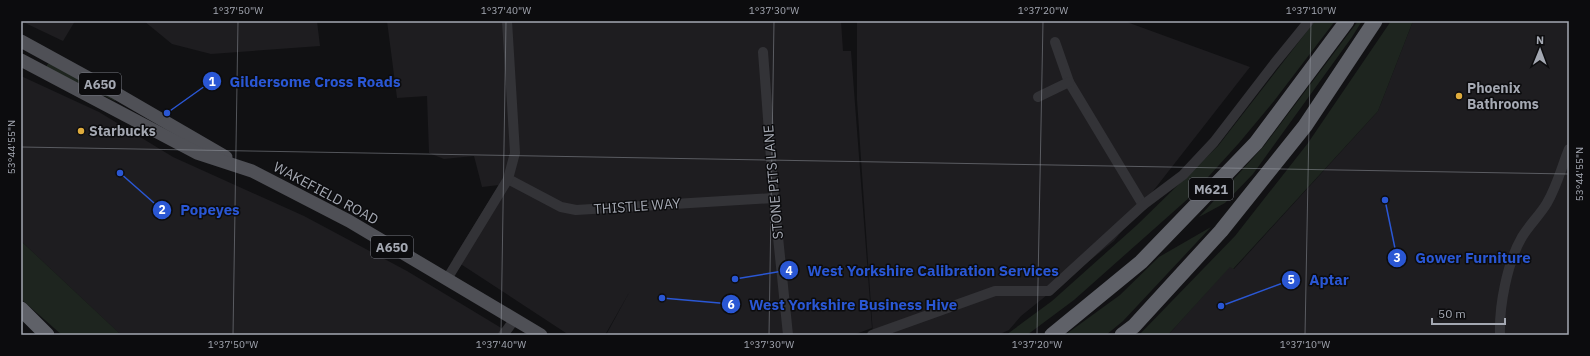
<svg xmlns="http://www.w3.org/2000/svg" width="1590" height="356" font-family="'IBM Plex Sans',sans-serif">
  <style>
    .built { fill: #1e1d20 }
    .green { fill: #1e251f }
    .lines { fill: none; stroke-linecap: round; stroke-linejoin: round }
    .minor { stroke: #333337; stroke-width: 10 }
    .major { stroke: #4f5056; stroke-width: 13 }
    .highway { stroke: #5f6168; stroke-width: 15 }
    .ticks { fill: none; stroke: #a4a8b2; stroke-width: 1; stroke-opacity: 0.45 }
    .poi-dot { fill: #dfac3d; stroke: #0c0c0e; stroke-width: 1.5 }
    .labels { text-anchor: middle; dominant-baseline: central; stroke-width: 3; stroke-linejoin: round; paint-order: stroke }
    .shield { fill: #0c0c0e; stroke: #767981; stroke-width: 1 }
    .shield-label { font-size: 13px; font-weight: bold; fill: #a4a8b2 }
    .poi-label { font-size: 14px; font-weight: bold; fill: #a4a8b2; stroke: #0c0c0e; text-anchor: start }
    .street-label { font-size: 14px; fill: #a4a8b2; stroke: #0c0c0e }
    .leader { fill: none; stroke: #2a57d4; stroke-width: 1.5 }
    .callout-dot { fill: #2a57d4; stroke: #0c0c0e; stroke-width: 1.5 }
    .mark-label { font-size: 12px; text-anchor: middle; font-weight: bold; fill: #fff }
    .callout-label { font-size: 15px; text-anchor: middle; font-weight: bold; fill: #2a57d4; stroke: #0c0c0e; stroke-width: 3; stroke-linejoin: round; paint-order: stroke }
    .neatline { fill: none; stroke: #a4a8b2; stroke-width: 1.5 }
    .ticks-label { font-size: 10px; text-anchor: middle; fill: #a4a8b2 }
  </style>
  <rect width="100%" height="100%" fill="#111113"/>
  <g class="built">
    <polygon points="21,21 75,21 63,41"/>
    <polygon points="144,21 317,21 320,46 211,54 172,44"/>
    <polygon points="387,21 841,21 843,51 851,51 872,328 853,335 606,335 630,291 605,335 569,335 453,259 499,185 482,187 474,156 444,159 429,153 427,96 397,98"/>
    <polygon points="857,21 1124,21 1250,67 1114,241 1021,316 1009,330 998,335 873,335 857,100"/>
    <polygon points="1413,21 1569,21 1569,335 1168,335 1230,266 1234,269 1378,111"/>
    <polygon points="21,76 99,112 173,157 304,216 407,271 513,335 121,335 21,241"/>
  </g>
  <g class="green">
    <polygon points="1315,21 1335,21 1274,101 1239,143 1190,197 1074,300 1027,335 1006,335 1052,301 1137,225 1218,146"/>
    <polygon points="1358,21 1362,21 1352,37 1253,174 1225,203 1199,217 1264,146"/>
    <polygon points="1391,21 1413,21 1378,111 1233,269 1230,267 1168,335 1139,335 1235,236 1308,143"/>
    <polygon points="50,62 116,99 115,101 47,68 47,65"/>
    <polygon points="1211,227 1123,321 1106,335 1065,335 1120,295 1159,257"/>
    <polygon points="21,241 118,332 121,335 62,335 21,299"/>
  </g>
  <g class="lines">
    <g class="minor">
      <polyline points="1055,42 1069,82 1143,205"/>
      <polyline points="763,52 774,198 788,335"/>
      <polyline points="1038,97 1069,82"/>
      <polyline points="508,179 561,207 576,210 774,198"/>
      <polyline points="447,279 508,179 515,153 507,21"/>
      <polyline points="503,335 515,319"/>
      <polyline points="872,335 995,291 1049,291 1143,205 1183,175 1214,142 1274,64 1309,21"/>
      <path d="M1500,335c-1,-29 7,-72 22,-98 7,-12 18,-22 25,-34 10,-17 15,-37 22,-54"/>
    </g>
    <g class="major">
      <polyline points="21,41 114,92 226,157"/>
      <polyline points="21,60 197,153 252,171 349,221 541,335"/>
    </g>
    <g class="highway">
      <polyline points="21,309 47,335"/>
      <polyline points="1052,335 1141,262 1256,143 1347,21"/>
      <polyline points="1122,335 1134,326 1221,231 1305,126 1375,21"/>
    </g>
  </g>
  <path class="ticks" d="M21,147l1548,27M233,335l5,-314M501,335l5,-314M769,335l5,-314M1037,335l6,-314M1305,335l6,-314"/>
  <g class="poi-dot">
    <circle cx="1459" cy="96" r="4"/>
    <circle cx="81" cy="131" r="4"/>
  </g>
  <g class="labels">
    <g class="shield">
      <rect x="79" y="73" width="42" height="22" rx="3"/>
      <rect x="1189" y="178" width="44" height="22" rx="3"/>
      <rect x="371" y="236" width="42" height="22" rx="3"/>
    </g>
    <g class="shield-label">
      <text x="100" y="84">A650</text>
      <text x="1211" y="189">M621</text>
      <text x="392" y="247">A650</text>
    </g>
    <g class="poi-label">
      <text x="1467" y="88">Phoenix<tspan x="1467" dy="16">Bathrooms</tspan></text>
      <text x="89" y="131">Starbucks</text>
    </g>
    <g class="street-label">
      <text transform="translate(773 182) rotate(-95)">STONE PITS LANE</text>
      <text transform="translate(326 193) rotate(28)">WAKEFIELD ROAD</text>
      <text transform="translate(637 206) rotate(-4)">THISTLE WAY</text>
    </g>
  </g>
  <path class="leader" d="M167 113L212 81M120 173L162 210M1385 200L1397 258M735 279L789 270M1221 306L1291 280M662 298L731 304"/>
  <g class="callout-dot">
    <circle cx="167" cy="113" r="4"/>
    <circle cx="120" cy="173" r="4"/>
    <circle cx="1385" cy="200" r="4"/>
    <circle cx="735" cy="279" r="4"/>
    <circle cx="1221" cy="306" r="4"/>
    <circle cx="662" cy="298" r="4"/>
    <circle cx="212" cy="81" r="10"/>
    <circle cx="162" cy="210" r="10"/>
    <circle cx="1397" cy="258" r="10"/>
    <circle cx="789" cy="270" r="10"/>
    <circle cx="1291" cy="280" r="10"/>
    <circle cx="731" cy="304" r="10"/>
  </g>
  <g class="mark-label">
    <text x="212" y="86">1</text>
    <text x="162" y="214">2</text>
    <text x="1397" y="262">3</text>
    <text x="789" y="275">4</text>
    <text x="1291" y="284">5</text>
    <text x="731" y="309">6</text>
  </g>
  <g class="callout-label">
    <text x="315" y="87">Gildersome Cross Roads</text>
    <text x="210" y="215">Popeyes</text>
    <text x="1473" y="263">Gower Furniture</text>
    <text x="933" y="276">West Yorkshire Calibration Services</text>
    <text x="1329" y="285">Aptar</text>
    <text x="853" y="310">West Yorkshire Business Hive</text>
  </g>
  <rect width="1590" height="356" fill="none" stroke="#0c0c0e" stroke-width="44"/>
  <g transform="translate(1540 50) rotate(1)" stroke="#0c0c0e" stroke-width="3" paint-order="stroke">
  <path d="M0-3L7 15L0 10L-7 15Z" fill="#a4a8b2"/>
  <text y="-6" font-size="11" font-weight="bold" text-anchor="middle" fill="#a4a8b2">N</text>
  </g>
  <path d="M1432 318v6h73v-6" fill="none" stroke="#a4a8b2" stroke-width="2"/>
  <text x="1438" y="318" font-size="12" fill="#a4a8b2" stroke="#0c0c0e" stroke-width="3" paint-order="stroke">50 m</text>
  <rect x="22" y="22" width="1546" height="312" class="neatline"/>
  <g class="ticks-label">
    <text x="238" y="14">1°37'50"W</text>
    <text x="506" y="14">1°37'40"W</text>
    <text x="774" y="14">1°37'30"W</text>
    <text x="1043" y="14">1°37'20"W</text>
    <text x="1311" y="14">1°37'10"W</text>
    <text transform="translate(11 147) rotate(-90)" y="4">53°44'55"N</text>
    <text transform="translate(1579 174) rotate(-90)" y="4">53°44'55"N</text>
    <text x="233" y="348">1°37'50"W</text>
    <text x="501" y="348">1°37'40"W</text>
    <text x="769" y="348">1°37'30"W</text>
    <text x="1037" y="348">1°37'20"W</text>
    <text x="1305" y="348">1°37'10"W</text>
  </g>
</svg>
